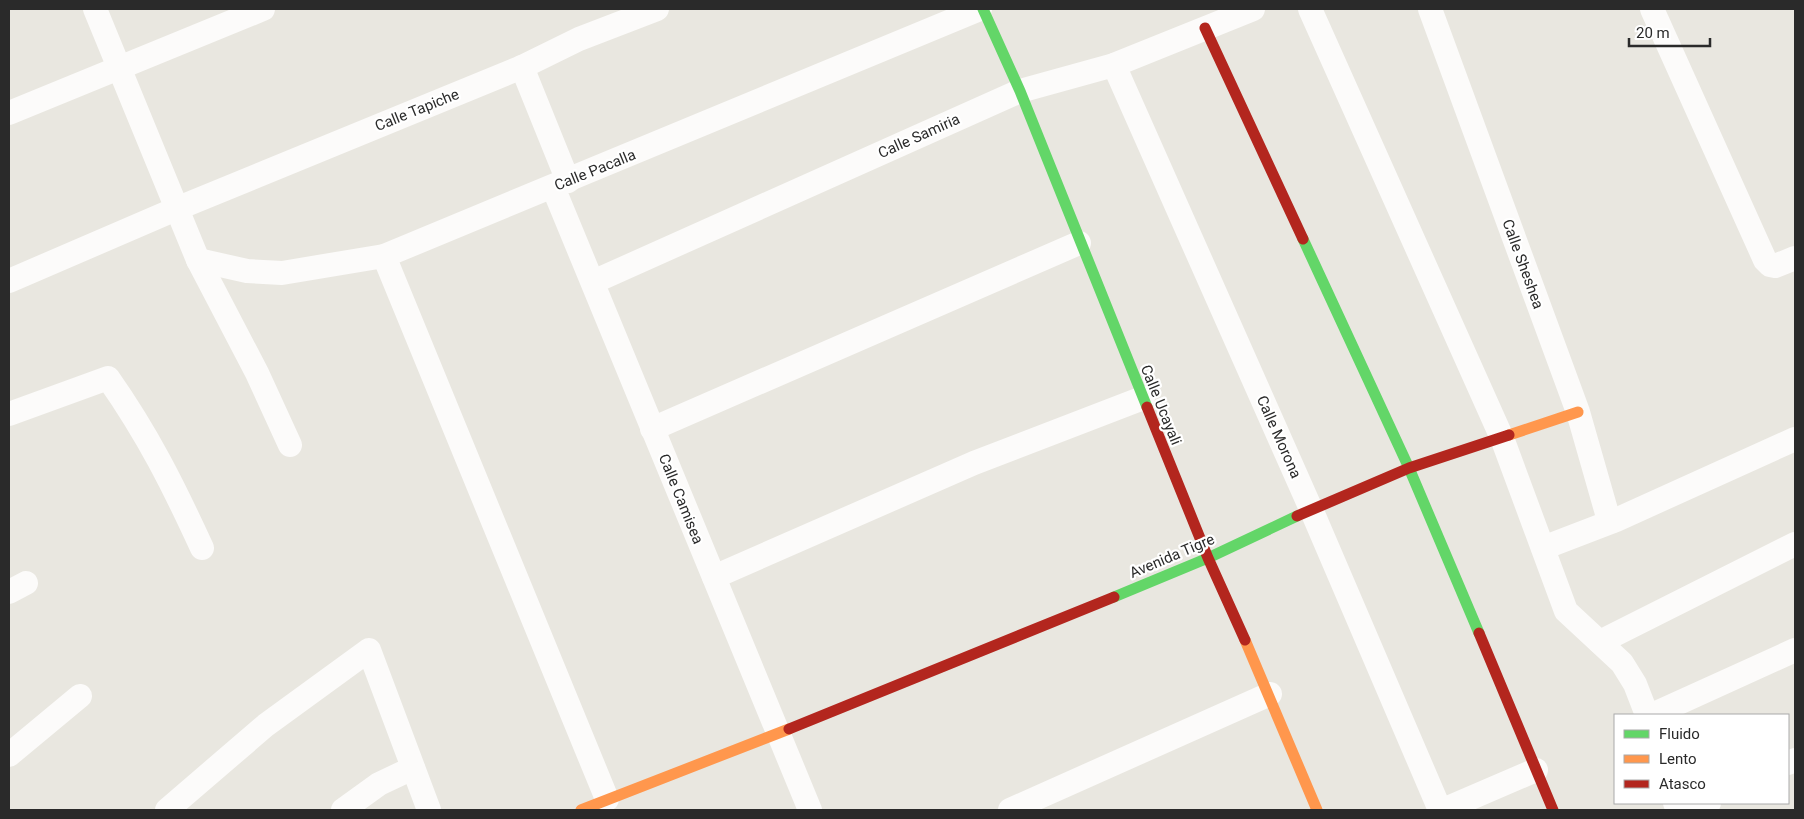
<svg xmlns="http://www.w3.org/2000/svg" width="1804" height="819" font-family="Roboto,sans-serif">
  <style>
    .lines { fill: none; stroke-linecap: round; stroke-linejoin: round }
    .street { stroke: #fcfbfa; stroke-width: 24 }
    .fast { stroke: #63d668; stroke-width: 11 }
    .slow { stroke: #ff974d; stroke-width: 11 }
    .jam { stroke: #b3261e; stroke-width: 11 }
    .labels { text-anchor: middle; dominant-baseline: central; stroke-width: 4.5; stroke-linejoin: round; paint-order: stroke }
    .street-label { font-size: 15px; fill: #2a2a2a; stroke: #fff }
  </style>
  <rect width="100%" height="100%" fill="#e9e7e0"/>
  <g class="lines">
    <g class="street">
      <polyline points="95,9 198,260 257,373 290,445"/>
      <polyline points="1310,9 1502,438 1566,611 1622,663 1635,684 1647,715"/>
      <polyline points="1430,9 1578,412 1608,517 1612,521"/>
      <polyline points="1652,9 1765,260 1770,265 1775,266 1795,258"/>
      <polyline points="1114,65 1311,509 1440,810"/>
      <polyline points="522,67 568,181"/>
      <polyline points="9,113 263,9"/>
      <polyline points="553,187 810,810"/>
      <polyline points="384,256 607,799"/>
      <polyline points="198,260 247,271 282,273 384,256 980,9"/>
      <polyline points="9,281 176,209 522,67 579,39 657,9"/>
      <polyline points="593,282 1020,91 1114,65 1253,9"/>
      <path d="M9,414l99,-36c40,57 65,107 94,170"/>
      <polyline points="652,429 1079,243"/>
      <polyline points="1543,548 1616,520 1795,439"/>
      <polyline points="714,577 974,463 1143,398"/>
      <polyline points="9,592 26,583"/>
      <polyline points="1600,642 1795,544"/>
      <polyline points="1652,715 1795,650"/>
      <polyline points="9,755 80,696"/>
      <polyline points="1788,763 1795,760"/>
      <polyline points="1675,803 1678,810"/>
      <polyline points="167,810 266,725 369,650 429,810"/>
      <polyline points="343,810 379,784 413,768"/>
      <polyline points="1010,810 1270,694"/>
      <polyline points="1443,810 1536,770"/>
      <polyline points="1694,810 1709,803"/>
    </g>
    <g class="fast">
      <polyline points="983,9 1020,91 1147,407"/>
      <polyline points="1303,239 1409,468 1479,633"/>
      <polyline points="1114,597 1208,558 1297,516"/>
    </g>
    <g class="slow">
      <polyline points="1509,435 1578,412"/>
      <polyline points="1245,640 1317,810"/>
      <polyline points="581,810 789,729"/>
    </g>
    <g class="jam">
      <polyline points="1205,28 1303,239"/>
      <polyline points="1147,407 1208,558 1245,640"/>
      <polyline points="1297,516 1409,468 1509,435"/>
      <polyline points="1479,633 1553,810"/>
      <polyline points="789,729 1114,597"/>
    </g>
  </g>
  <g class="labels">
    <g class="street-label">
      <text transform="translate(417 110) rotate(-22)">Calle Tapiche</text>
      <text transform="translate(919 136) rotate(-24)">Calle Samiria</text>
      <text transform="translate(595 170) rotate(-22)">Calle Pacalla</text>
      <text transform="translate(1523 264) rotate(70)">Calle Sheshea</text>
      <text transform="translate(1161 405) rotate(68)">Calle Ucayali</text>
      <text transform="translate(1279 437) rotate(66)">Calle Morona</text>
      <text transform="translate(681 499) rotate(68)">Calle Camisea</text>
      <text transform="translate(1172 556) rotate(-23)">Avenida Tigre</text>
    </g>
  </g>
  <rect width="1804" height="819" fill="none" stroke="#2a2a2a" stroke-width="20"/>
  <rect x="1614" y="714" width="175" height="90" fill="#ffffff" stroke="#aaaaaa"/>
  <rect x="1624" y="730" width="25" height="8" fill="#63d668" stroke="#aaaaaa"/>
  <text x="1659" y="739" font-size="15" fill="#2a2a2a">Fluido</text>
  <rect x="1624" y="755" width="25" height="8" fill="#ff974d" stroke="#aaaaaa"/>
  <text x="1659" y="764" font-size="15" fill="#2a2a2a">Lento</text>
  <rect x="1624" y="780" width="25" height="8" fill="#b3261e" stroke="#aaaaaa"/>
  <text x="1659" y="789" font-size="15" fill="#2a2a2a">Atasco</text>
  <path d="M1629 38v8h81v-8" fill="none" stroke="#2a2a2a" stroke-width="2.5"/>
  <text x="1636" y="38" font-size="15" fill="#2a2a2a" stroke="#ffffff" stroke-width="4" paint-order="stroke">20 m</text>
</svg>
